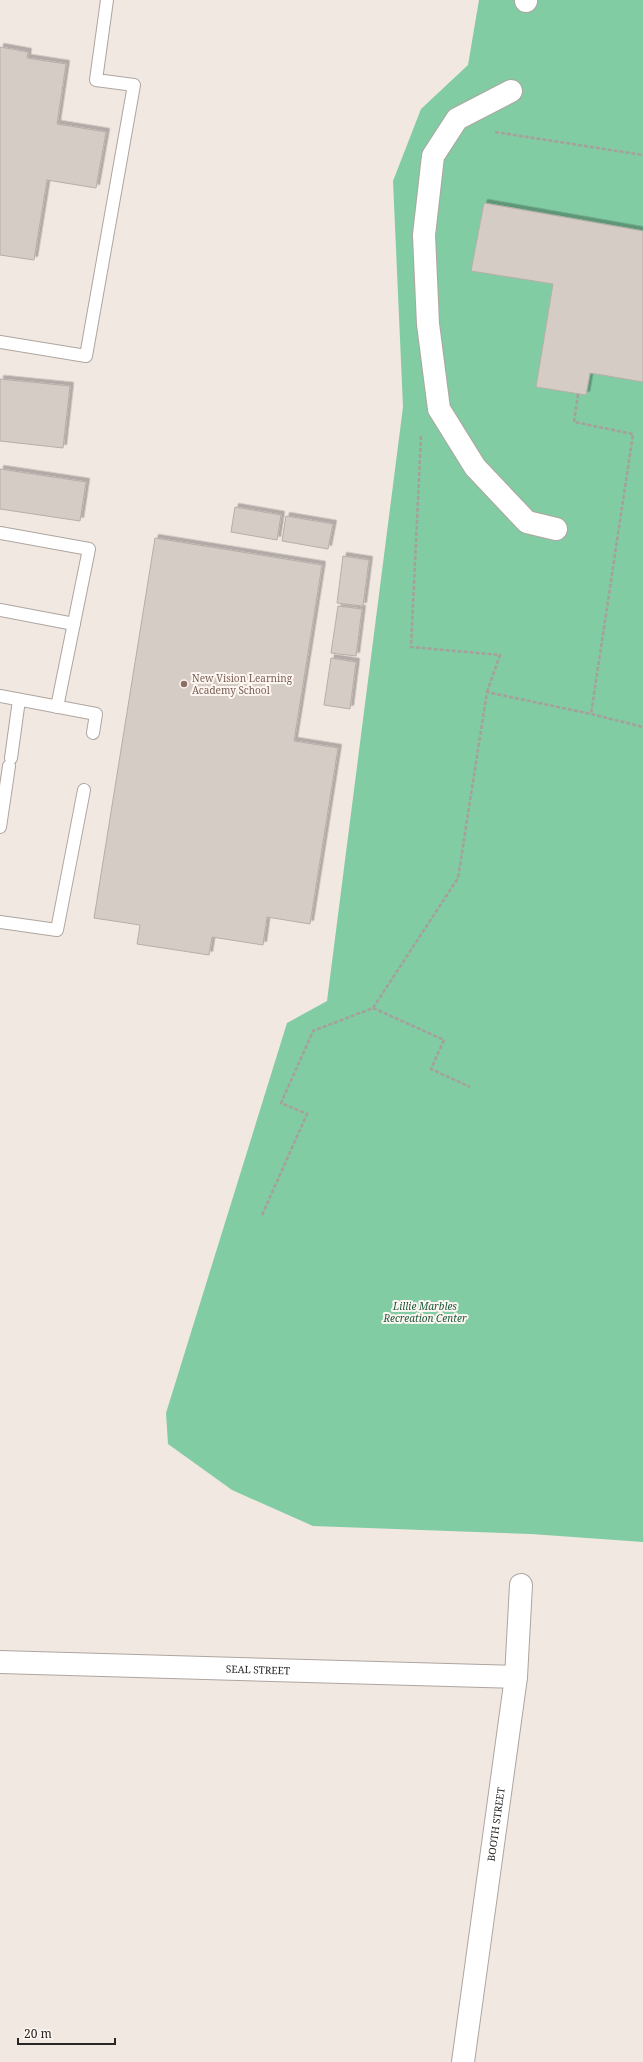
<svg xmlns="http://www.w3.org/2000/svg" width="643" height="2062" font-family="'Noto Serif',serif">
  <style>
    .green { fill: #81cca3 }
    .building { fill: #d5ccc6; stroke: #b7aea8; filter: url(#shadow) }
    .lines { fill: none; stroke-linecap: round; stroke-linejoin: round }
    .lane-casing { stroke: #aea5a0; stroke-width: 14 }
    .street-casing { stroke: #aea5a0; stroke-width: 24 }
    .path { stroke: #a79f9b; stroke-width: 2.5; stroke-dasharray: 4 2; stroke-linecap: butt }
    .lane { stroke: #fff; stroke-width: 12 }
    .street { stroke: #fff; stroke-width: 22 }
    .education-dot { fill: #8d6e63; stroke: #fef6f1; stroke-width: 1.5 }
    .labels { text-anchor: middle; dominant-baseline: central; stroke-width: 4; stroke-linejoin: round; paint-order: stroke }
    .education-label { font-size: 10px; fill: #785e54; stroke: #fef6f1; text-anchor: start }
    .park-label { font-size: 10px; font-style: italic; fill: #1a593c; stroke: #fef6f1 }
    .street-label { font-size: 10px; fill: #282523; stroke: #fef6f1 }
  </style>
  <defs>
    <filter id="shadow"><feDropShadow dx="3.5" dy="-3.5" stdDeviation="0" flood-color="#0004"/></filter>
  </defs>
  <rect width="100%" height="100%" fill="#f2e8e2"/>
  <polygon class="green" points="479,0 643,0 643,1542 531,1534 313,1526 232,1490 168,1444 166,1413 287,1023 327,1001 403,407 393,181 421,109 468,65"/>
  <g class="building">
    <polygon points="0,47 28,52 27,58 66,64 57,124 106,132 96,188 47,180 34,260 0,255"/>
    <polygon points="484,203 643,231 643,382 590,373 586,395 536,387 553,284 471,271"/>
    <polygon points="0,379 70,386 63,448 0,441"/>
    <polygon points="0,469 86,482 80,521 0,509"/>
    <polygon points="235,507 281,515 277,540 231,532"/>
    <polygon points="286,516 333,524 328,549 282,541"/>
    <polygon points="155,538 322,565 294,741 338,748 310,924 267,917 263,945 212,937 209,955 137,944 140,925 94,918"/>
    <polygon points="343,556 369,560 363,606 337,603"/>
    <polygon points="338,606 362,609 356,656 331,653"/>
    <polygon points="331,658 356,662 350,709 324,705"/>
  </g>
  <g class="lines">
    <g class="lane-casing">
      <g id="lane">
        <polyline points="0,342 86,356 134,85 96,80 107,0"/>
        <polyline points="0,533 89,549 57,707"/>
        <polyline points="0,610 74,624"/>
        <polyline points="0,696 96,714 93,733"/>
        <polyline points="11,758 19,700"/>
        <polyline points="0,827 9,766"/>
        <polyline points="0,922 57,930 84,790"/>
      </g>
    </g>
    <g class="street-casing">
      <g id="street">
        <polyline points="526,1 526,0"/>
        <polyline points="511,91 457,119 433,156 424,235 428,324 439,409 475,467 527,522 556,529"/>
        <path id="s1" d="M0,1662l516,15"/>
        <path id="s2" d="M463,2062l53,-385 5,-92"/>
      </g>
    </g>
    <g class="path">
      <polyline points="495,132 643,155"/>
      <polyline points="578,394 574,422 633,434 591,714 643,727"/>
      <polyline points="421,436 411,647 500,655 487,692"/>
      <polyline points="373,1008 444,1040 431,1069 470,1087"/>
      <polyline points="262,1215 307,1114 281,1103 313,1031 373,1008 458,878 487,692 591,714"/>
    </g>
    <use href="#lane" class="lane"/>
    <use href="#street" class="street"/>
  </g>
  <circle class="education-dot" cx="184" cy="684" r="4"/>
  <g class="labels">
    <g class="education-label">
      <text x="192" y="678">New Vision Learning<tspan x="192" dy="12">Academy School</tspan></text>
    </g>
    <g class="park-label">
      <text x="425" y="1306">Lillie Marbles<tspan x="425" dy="12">Recreation Center</tspan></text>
    </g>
    <g class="street-label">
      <text stroke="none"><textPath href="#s1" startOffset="258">SEAL STREET</textPath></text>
      <text stroke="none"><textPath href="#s2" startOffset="240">BOOTH STREET</textPath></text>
    </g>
  </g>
  <path d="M18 2038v6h97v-6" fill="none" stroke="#282523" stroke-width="2"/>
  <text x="24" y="2038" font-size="12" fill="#282523" stroke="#fef6f1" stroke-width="3" paint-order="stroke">20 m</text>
</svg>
